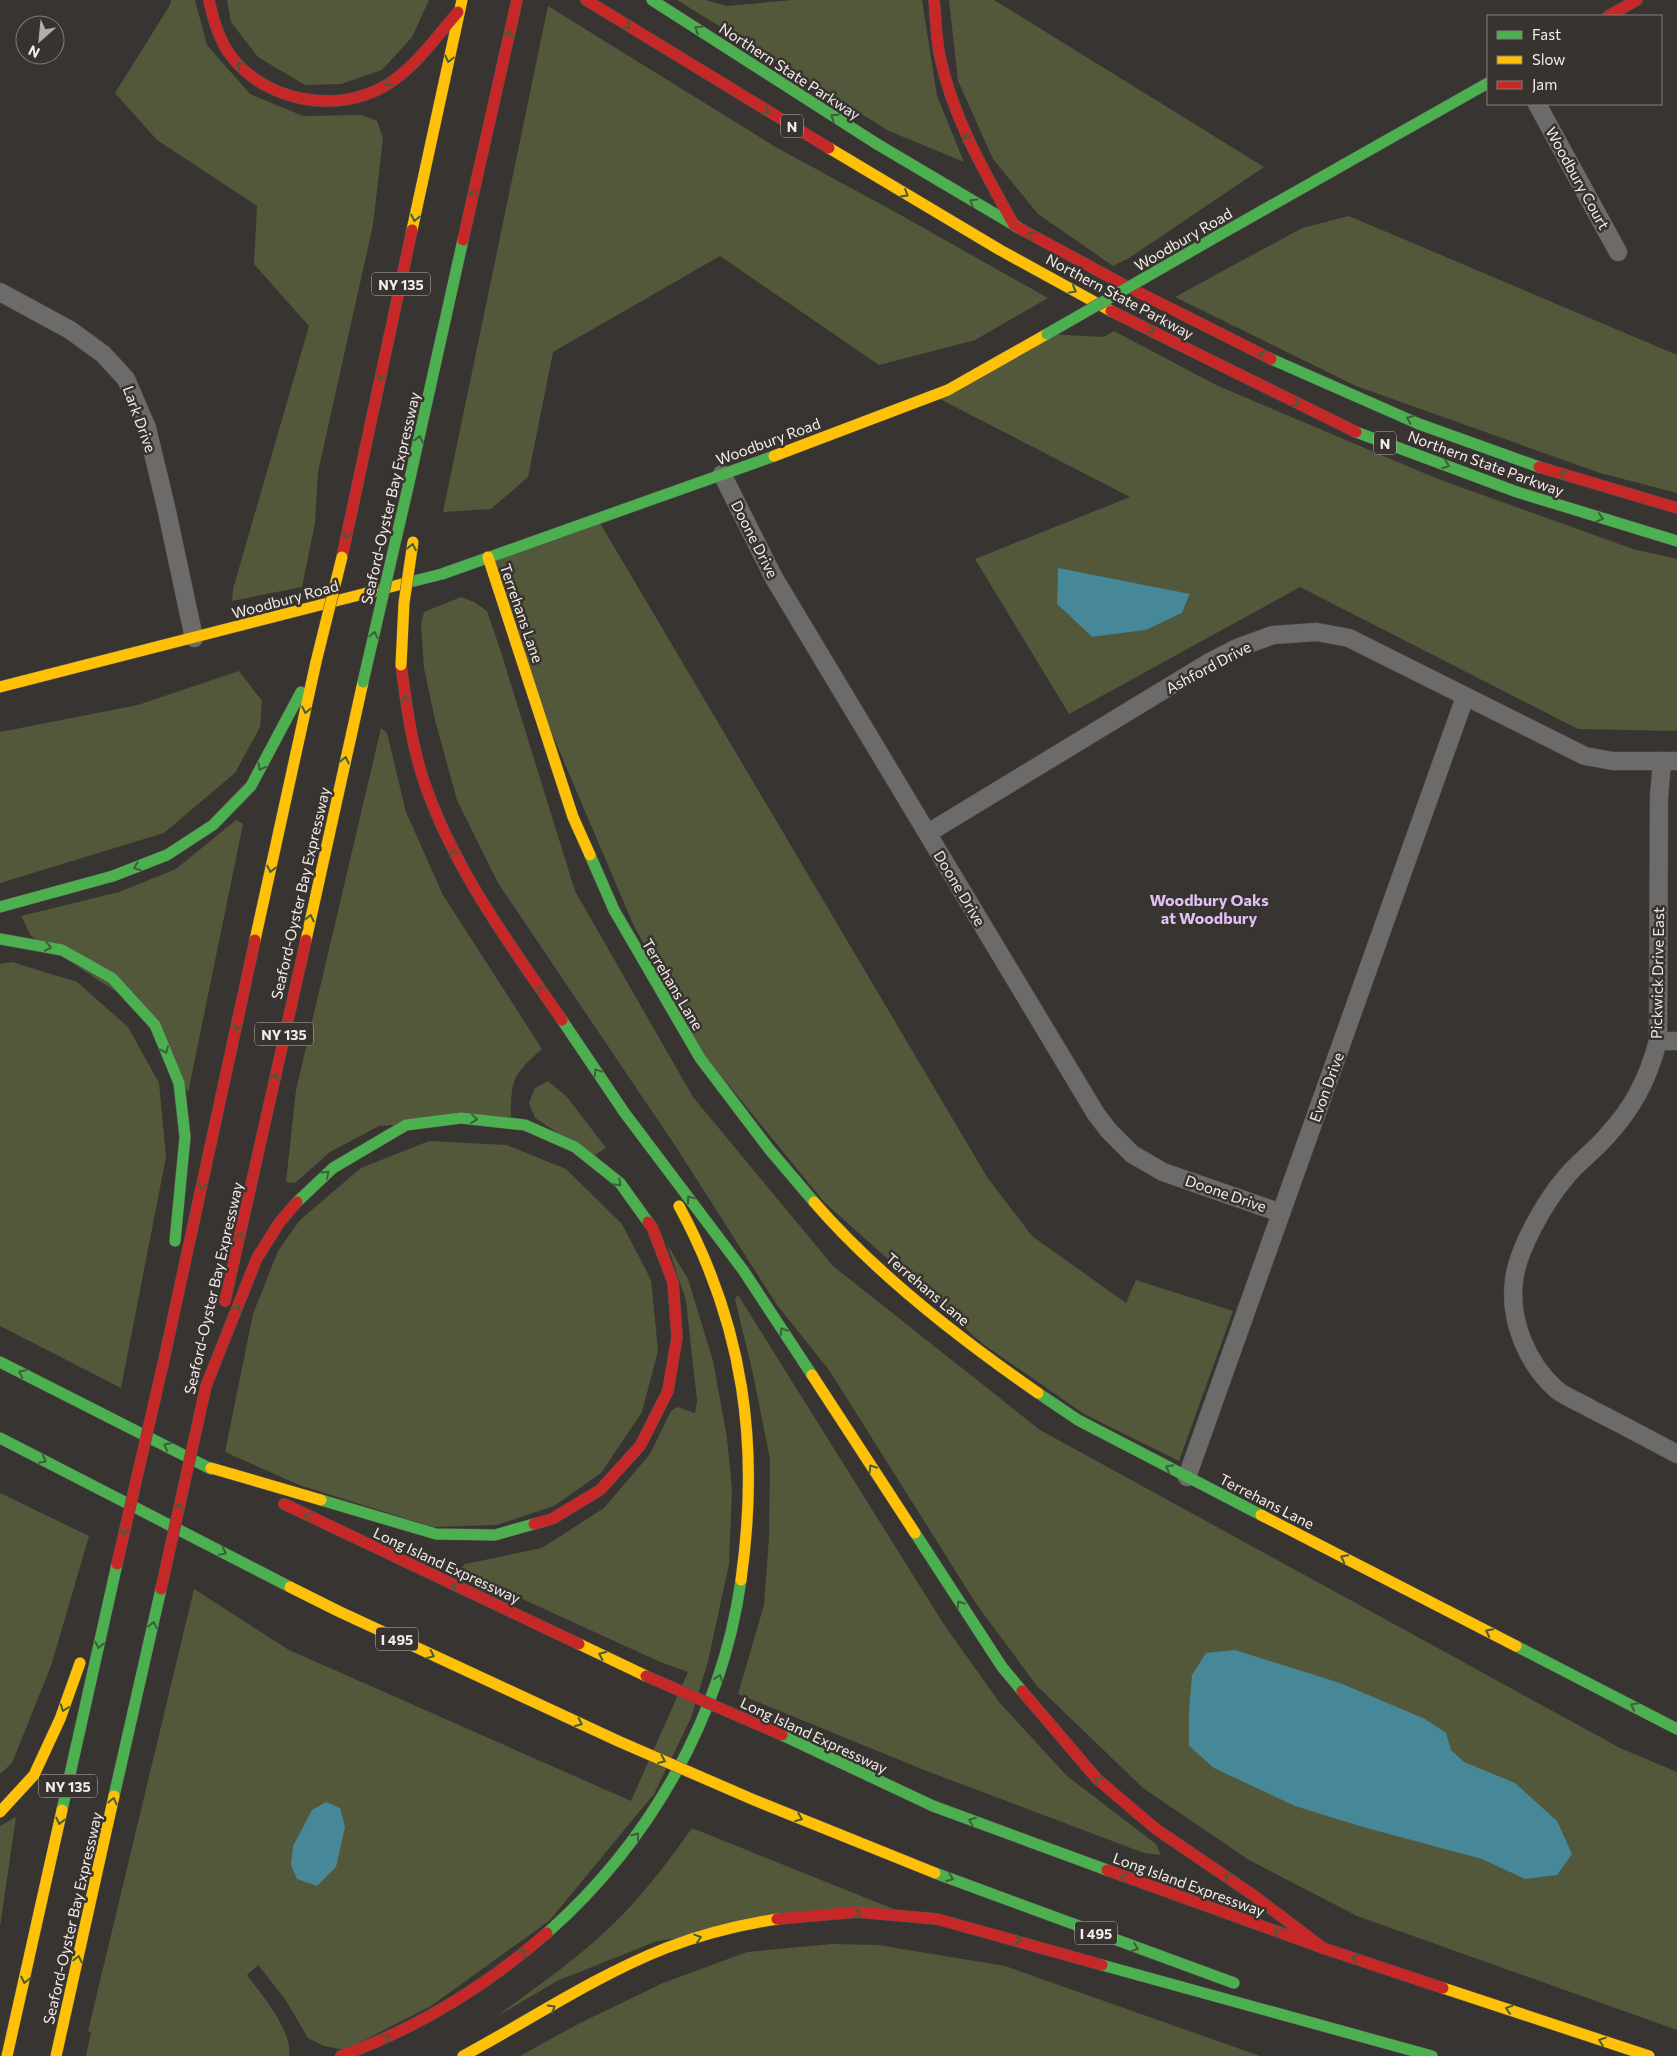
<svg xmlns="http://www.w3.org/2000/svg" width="1677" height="2056" font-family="Commissioner,sans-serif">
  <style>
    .green { fill: #54583b; fill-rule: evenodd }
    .water { fill: #468898 }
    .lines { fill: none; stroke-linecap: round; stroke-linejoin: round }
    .street-casing { stroke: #555250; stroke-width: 19 }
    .fast-casing { stroke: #555250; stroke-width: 12 }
    .slow-casing { stroke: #555250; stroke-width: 12 }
    .jam-casing { stroke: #555250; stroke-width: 12 }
    .street { stroke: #6d6b6a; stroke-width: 18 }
    .fast { stroke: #4caf50; stroke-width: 11 }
    .slow { stroke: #ffc107; stroke-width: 11 }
    .jam { stroke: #c62828; stroke-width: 11 }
    .fast-bridge-casing { stroke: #555250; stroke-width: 12; stroke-linecap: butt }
    .slow-bridge-casing { stroke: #555250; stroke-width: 12; stroke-linecap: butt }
    .jam-bridge-casing { stroke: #555250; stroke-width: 12; stroke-linecap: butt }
    .fast-bridge { stroke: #4caf50; stroke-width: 11 }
    .slow-bridge { stroke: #ffc107; stroke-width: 11 }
    .jam-bridge { stroke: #c62828; stroke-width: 11 }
    .oneway { stroke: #405e3b }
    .labels { text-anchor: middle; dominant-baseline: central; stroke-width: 5; stroke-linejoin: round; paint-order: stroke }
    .shield { fill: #39332f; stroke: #bab6b3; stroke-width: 1 }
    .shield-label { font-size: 14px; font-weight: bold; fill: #f2eeec }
    .street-label { font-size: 15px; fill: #f2eeec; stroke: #39332f }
    .neighbourhood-label { font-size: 16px; font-weight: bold; fill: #dfc1f6; stroke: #39332f }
  </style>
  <rect width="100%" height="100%" fill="#373431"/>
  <g class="green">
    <polygon points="171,0 195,0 207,45 250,94 303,116 362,115 377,121 383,138 373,225 318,472 315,523 302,587 232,601 233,589 309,326 254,264 257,206 157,140 115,93 170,5"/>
    <polygon points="227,0 429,0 412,37 382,70 341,84 305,85 258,57 231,22"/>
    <polygon points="677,0 705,0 727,6 793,0 922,0 937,96 964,162 889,131"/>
    <polygon points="949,0 994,0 1264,167 1129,258 1113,266 1038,214 993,159 958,81"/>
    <polygon points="548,6 779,149 888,208 1048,298 975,340 879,365 720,256 553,352 528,477 491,509 443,512"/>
    <polygon points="1349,216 1677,355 1677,493 1600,473 1356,386 1175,297 1302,228"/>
    <path d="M1114,331l104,55 220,93 195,70 44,10v172l-99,-2 -278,-142 -231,127 -94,-155 155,-62 -196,-101 113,-62 57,3zM1058,569l132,26 -8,18 -36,17 -54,7 -35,-33z"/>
    <polygon points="597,518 987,1177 1032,1236 1126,1303 1136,1280 1233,1311 1179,1461 1084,1414 983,1344 824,1202 704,1055 633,924 528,677 488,557"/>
    <polygon points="461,597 474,602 487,611 500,649 575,891 693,1097 833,1266 1040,1430 1620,1748 1677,1772 1677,2030 1357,1916 1249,1860 1143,1788 1037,1686 977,1605 829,1370 777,1305 676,1147 498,883 457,800 435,720 424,668 421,625 424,612"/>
    <polygon points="239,671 262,701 260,727 235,773 164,833 0,883 0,732 138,705"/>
    <path d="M381,728l6,5 19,79 37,83 99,154c-29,26 -31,29 -31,68l-132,9 -49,26 -35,31 -9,-1 10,-92z"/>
    <polygon points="236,820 243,824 188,1093 158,1019 31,936 21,916 119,892 176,869"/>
    <polygon points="12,962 77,982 128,1027 159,1083 166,1157 121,1388 0,1326 0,964"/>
    <polygon points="548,1081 567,1097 606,1148 593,1156 535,1118 529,1103 535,1088"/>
    <polygon points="429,1141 507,1145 566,1169 622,1224 651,1280 658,1351 642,1412 601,1473 554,1506 497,1525 433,1527 299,1485 225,1452 253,1314 278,1251 300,1220 361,1168"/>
    <path d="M667,1244l21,35 25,82 14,77 5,51 -3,75 -21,97 -17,57 -37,76 -105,127 -118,85 -86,44 -21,-4 -16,-8 -23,-39 -27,-34 -11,10c15,20 46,56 42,81h-203l5,-24 -3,-1 106,-442 95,61 342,151 57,-129 -30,-11 -199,-91 6,-6 77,-16 62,-40 46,-54 21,-43 6,-4 18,6 2,-12 -11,-101z"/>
    <polygon points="738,1295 943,1623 999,1702 1067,1776 1156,1844 1161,1855 1144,1853 924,1770 738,1694 764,1605 769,1537 770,1459 753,1374 735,1299"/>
    <polygon points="0,1493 89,1536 51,1666 12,1763 0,1774"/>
    <polygon points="16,1817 0,1927 0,1826"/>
    <path d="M692,1828l204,82 -239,31 -100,40 -61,36c37,-28 77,-55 111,-87 33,-31 59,-65 85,-102z"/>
    <polygon points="832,1944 878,1945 1005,1966 1260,2056 520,2056 580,2023 663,1983 747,1952"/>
  </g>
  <g class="water">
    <polygon points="1058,568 1190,594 1182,613 1146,630 1092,637 1057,604"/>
    <polygon points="1235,1650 1340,1683 1425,1719 1446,1733 1451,1750 1464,1762 1515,1783 1557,1821 1572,1854 1557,1875 1525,1879 1482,1859 1363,1827 1295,1806 1214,1768 1189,1746 1189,1711 1192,1675 1206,1653"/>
    <polygon points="326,1802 340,1808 345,1827 336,1867 317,1886 297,1879 291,1865 293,1846 312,1810"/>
  </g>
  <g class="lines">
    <g class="street-casing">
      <g id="street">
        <polyline points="1537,104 1618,252"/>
        <polyline points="0,292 70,330 103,354 126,379 147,428 166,507 194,638"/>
        <polyline points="722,474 774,578 1096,1114 1109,1131 1132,1154 1163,1172 1281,1213"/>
        <path d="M1662,761l-3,36 -1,244c-10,38 -25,67 -52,96 -12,14 -28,25 -40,40 -20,23 -49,73 -52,104 -5,39 13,83 43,109 10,8 25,13 36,20 28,14 56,29 84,44"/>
        <polyline points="928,833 1208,663 1237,648 1273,635 1317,632 1349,638 1585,756 1613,761 1677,761"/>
        <polyline points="1658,1041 1677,1041"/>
        <polyline points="1187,1477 1465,697"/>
      </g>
    </g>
    <g class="fast-casing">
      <g id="fast">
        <polyline points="652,0 877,144 1019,228"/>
        <polyline points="1221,234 1488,83"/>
        <polyline points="1271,359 1419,424 1539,467"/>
        <polyline points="1356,432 1517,492 1677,541"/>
        <polyline points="408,487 463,240"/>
        <polyline points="402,584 442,574 774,456"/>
        <polyline points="590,855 614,910 700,1058 769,1149 814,1202"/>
        <polyline points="0,907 113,876 167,855 213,825 251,786 301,692"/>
        <polyline points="0,939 62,950 112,978 155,1025 179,1083 185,1137 175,1241"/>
        <polyline points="562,1020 624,1112 743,1270 812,1375"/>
        <polyline points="297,1202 333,1168 406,1125 461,1118 525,1125 575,1147 620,1183 648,1222"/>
        <polyline points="0,1362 211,1469"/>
        <polyline points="1038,1393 1078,1420 1261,1515"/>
        <polyline points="0,1438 290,1587"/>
        <polyline points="321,1500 436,1534 495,1535 534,1524"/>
        <polyline points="915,1533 1002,1667 1022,1691"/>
        <polyline points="1516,1646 1677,1729"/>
        <polyline points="782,1735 933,1806 1107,1870"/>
        <polyline points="114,1796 161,1589"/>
        <polyline points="62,1810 117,1564"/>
        <polyline points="935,1873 1234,1983"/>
        <path d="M547,1933c103,-91 175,-217 194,-353"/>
        <polyline points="1102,1965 1432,2056"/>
      </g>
    </g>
    <g class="slow-casing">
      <g id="slow">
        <polyline points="829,148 1000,250 1111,311"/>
        <polyline points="412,230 462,0"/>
        <polyline points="774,456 948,390 1047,334"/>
        <polyline points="488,557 573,817 590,855"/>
        <polyline points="0,687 402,584"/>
        <polyline points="255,940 316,662"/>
        <polyline points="306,940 363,682"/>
        <path d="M814,1202c62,72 146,137 224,191"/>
        <path d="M679,1206c65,120 81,239 62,374"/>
        <polyline points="812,1375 915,1533"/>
        <polyline points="211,1468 321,1500"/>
        <polyline points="1261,1515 1516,1646"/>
        <polyline points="290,1587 338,1611 618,1741"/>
        <polyline points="579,1644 646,1676"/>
        <polyline points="754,1800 935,1873"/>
        <polyline points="0,1812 34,1775 60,1719 80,1663"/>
        <polyline points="1443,1988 1649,2056"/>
        <polyline points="7,2056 62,1810"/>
        <polyline points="56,2056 114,1796"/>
        <path d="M463,2056c67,-36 132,-80 203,-108 36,-14 73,-23 111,-29"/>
      </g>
    </g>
    <g class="jam-casing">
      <g id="jam">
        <path d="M209,0c4,20 10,40 22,56 34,45 104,58 152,31 31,-17 52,-49 75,-75"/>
        <polyline points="586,0 829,148"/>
        <path d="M934,0c2,19 2,38 6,57 13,61 44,114 74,168"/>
        <polyline points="1608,16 1637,0"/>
        <polyline points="1019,228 1128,287 1271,359"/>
        <polyline points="463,240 517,0"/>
        <polyline points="1111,311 1356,432"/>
        <polyline points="1539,467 1677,508"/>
        <polyline points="342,557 412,230"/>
        <path d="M401,665c6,45 12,91 29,133 31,81 83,151 132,222"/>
        <polyline points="225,1301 306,940"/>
        <polyline points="163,1364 255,940"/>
        <polyline points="206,1386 257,1258 279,1223 297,1202"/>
        <polyline points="284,1504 579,1644"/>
        <polyline points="534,1524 552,1519 600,1490 640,1446 668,1391 677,1337 673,1282 652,1227 648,1222"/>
        <polyline points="1022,1691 1097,1779 1156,1829 1253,1895 1323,1948"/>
        <polyline points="1107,1870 1323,1948 1443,1988"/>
        <polyline points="777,1919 857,1912 937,1919 1102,1965"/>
        <path d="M341,2056c77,-28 144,-69 206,-123"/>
      </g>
    </g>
    <use href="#street" class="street"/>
    <use href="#fast" class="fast"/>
    <use href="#slow" class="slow"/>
    <use href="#jam" class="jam"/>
    <g class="fast-bridge-casing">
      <g id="fast-bridge">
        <polyline points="1047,334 1221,234"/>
        <polyline points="363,682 408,487"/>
      </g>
    </g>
    <g class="slow-bridge-casing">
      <g id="slow-bridge">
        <polyline points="316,662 342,557"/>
        <polyline points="401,665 404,603 413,542"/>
        <polyline points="618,1741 754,1800"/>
      </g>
    </g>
    <g class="jam-bridge-casing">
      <g id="jam-bridge">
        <polyline points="117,1564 163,1364"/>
        <polyline points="161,1589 206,1386"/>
        <polyline points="646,1676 782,1735"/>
      </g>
    </g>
    <use href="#fast-bridge" class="fast-bridge"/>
    <use href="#slow-bridge" class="slow-bridge"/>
    <use href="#jam-bridge" class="jam-bridge"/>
  </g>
  <defs><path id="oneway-chevron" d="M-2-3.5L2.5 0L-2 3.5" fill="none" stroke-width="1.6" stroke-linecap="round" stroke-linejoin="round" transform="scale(1.25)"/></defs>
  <g class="oneway">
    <use href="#oneway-chevron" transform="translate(627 26) rotate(32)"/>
    <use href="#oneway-chevron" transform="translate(698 29) rotate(-147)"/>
    <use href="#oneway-chevron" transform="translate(509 34) rotate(-77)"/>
    <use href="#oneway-chevron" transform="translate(449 59) rotate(102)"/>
    <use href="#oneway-chevron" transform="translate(240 65) rotate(-136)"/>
    <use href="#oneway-chevron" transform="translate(388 83) rotate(144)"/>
    <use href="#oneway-chevron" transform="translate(766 111) rotate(31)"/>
    <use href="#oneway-chevron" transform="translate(834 117) rotate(-147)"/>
    <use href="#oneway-chevron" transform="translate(966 138) rotate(-114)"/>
    <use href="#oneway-chevron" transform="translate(474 193) rotate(-77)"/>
    <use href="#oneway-chevron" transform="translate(905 194) rotate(31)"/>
    <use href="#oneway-chevron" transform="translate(973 202) rotate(-150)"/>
    <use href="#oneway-chevron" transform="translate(415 218) rotate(102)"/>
    <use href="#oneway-chevron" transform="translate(1031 235) rotate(-152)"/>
    <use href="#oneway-chevron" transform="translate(1073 290) rotate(29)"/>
    <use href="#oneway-chevron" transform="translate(1151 330) rotate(26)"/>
    <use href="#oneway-chevron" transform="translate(1262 354) rotate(-154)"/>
    <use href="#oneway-chevron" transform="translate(381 377) rotate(102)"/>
    <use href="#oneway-chevron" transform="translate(1296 403) rotate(26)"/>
    <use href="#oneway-chevron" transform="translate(1410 419) rotate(-158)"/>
    <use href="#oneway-chevron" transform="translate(419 439) rotate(-77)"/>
    <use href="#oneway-chevron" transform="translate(1446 465) rotate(21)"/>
    <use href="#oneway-chevron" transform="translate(1563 475) rotate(-162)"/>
    <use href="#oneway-chevron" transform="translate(1600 518) rotate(17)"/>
    <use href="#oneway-chevron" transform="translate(347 535) rotate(102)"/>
    <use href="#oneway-chevron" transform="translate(412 547) rotate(-79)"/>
    <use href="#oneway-chevron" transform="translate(374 635) rotate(-77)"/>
    <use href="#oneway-chevron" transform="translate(405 699) rotate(-98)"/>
    <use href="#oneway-chevron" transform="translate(306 710) rotate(102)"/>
    <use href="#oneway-chevron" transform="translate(345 760) rotate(-77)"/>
    <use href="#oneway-chevron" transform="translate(261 767) rotate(118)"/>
    <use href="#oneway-chevron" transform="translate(453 853) rotate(-118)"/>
    <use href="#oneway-chevron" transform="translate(137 867) rotate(159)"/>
    <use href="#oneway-chevron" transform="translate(271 869) rotate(102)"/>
    <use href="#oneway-chevron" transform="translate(310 918) rotate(-77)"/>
    <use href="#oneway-chevron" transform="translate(48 947) rotate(11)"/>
    <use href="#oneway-chevron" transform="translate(541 989) rotate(-124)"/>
    <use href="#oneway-chevron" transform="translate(237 1027) rotate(102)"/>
    <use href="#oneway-chevron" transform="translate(165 1050) rotate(67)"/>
    <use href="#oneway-chevron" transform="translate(597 1072) rotate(-124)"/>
    <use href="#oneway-chevron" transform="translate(275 1077) rotate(-77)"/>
    <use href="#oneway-chevron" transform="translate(474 1119) rotate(6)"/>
    <use href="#oneway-chevron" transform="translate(326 1174) rotate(-43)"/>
    <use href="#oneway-chevron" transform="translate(618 1183) rotate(45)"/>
    <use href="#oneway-chevron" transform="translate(202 1186) rotate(102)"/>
    <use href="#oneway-chevron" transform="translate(690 1199) rotate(-127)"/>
    <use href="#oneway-chevron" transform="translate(240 1236) rotate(-77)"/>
    <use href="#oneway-chevron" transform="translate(237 1308) rotate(-68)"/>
    <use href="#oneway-chevron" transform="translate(783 1331) rotate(-123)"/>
    <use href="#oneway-chevron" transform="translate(22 1373) rotate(-153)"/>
    <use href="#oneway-chevron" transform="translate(167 1446) rotate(-153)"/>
    <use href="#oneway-chevron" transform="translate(43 1460) rotate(28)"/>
    <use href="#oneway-chevron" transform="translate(872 1468) rotate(-123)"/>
    <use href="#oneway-chevron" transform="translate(1169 1468) rotate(-152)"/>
    <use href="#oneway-chevron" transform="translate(179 1507) rotate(-77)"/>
    <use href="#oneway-chevron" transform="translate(308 1516) rotate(-154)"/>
    <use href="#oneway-chevron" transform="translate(124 1531) rotate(103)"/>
    <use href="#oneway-chevron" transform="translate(223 1552) rotate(27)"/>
    <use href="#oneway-chevron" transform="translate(1344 1558) rotate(-153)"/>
    <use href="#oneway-chevron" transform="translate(455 1586) rotate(-155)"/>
    <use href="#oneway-chevron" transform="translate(960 1604) rotate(-123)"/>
    <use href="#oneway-chevron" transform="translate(153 1625) rotate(-77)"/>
    <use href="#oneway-chevron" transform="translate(1489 1632) rotate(-153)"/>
    <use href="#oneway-chevron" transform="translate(99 1645) rotate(102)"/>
    <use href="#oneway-chevron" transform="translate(431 1655) rotate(25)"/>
    <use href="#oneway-chevron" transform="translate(602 1655) rotate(-155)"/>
    <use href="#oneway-chevron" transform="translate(719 1678) rotate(-71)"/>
    <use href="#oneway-chevron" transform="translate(1634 1706) rotate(-153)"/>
    <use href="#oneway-chevron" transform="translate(64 1708) rotate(110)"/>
    <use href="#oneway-chevron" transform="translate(579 1723) rotate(24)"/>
    <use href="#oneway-chevron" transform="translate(662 1760) rotate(23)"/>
    <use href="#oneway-chevron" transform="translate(1098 1780) rotate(-135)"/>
    <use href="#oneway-chevron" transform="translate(113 1801) rotate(-77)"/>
    <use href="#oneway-chevron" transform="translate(799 1818) rotate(22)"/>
    <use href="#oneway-chevron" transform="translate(60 1821) rotate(102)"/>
    <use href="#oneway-chevron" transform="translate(972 1821) rotate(-159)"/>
    <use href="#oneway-chevron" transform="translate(636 1836) rotate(-52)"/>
    <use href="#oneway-chevron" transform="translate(1124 1877) rotate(-160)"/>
    <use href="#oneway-chevron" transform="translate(1228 1877) rotate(-146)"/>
    <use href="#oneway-chevron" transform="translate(950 1878) rotate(21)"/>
    <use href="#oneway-chevron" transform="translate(858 1913)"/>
    <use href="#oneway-chevron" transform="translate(1277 1931) rotate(-160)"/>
    <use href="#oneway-chevron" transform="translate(698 1938) rotate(-18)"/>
    <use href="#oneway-chevron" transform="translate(1018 1940) rotate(16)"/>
    <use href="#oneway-chevron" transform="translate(1135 1948) rotate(20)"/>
    <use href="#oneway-chevron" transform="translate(523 1953) rotate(-39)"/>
    <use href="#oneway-chevron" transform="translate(1355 1958) rotate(-162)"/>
    <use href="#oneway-chevron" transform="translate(78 1959) rotate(-77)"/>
    <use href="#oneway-chevron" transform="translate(25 1980) rotate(102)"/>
    <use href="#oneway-chevron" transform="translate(552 2008) rotate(-30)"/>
    <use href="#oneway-chevron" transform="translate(1509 2009) rotate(-162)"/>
    <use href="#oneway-chevron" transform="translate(386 2038) rotate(-24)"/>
    <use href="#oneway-chevron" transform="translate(1602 2041) rotate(-161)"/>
  </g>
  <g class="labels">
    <g class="shield">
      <rect x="781" y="114.5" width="22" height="23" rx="4"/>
      <rect x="372" y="272.5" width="58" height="23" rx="4"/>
      <rect x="1374" y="431.5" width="22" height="23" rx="4"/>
      <rect x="255" y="1022.5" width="58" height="23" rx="4"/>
      <rect x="376" y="1627.5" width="42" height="23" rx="4"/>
      <rect x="39" y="1774.5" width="58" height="23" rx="4"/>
      <rect x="1075" y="1921.5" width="42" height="23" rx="4"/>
    </g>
    <g class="shield-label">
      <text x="792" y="126">N</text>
      <text x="401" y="284">NY 135</text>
      <text x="1385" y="443">N</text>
      <text x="284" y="1034">NY 135</text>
      <text x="397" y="1639">I 495</text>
      <text x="68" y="1786">NY 135</text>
      <text x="1096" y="1933">I 495</text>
    </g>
    <g class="street-label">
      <text transform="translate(790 71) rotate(33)">Northern State Parkway</text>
      <text transform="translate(1578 178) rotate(61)">Woodbury Court</text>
      <text transform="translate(1183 239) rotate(-30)">Woodbury Road</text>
      <text transform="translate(1120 296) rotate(28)">Northern State Parkway</text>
      <text transform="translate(140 419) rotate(70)">Lark Drive</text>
      <text transform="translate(768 441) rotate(-20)">Woodbury Road</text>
      <text transform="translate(1486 463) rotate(20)">Northern State Parkway</text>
      <text transform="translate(390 498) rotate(-77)">Seaford-Oyster Bay Expressway</text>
      <text transform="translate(755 539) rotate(63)">Doone Drive</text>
      <text transform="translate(285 599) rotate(-15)">Woodbury Road</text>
      <text transform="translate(522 613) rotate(71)">Terrehans Lane</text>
      <text transform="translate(1208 667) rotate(-28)">Ashford Drive</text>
      <text transform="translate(960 888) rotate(59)">Doone Drive</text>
      <text transform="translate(300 893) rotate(-77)">Seaford-Oyster Bay Expressway</text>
      <text transform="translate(1657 973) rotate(-89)">Pickwick Drive East</text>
      <text transform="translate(673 984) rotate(59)">Terrehans Lane</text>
      <text transform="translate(1326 1087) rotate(-70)">Evon Drive</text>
      <text transform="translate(1226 1193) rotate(19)">Doone Drive</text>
      <text transform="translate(213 1288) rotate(-77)">Seaford-Oyster Bay Expressway</text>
      <text transform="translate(928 1289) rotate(40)">Terrehans Lane</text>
      <text transform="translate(1267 1501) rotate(27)">Terrehans Lane</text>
      <text transform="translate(447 1565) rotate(25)">Long Island Expressway</text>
      <text transform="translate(814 1735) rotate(25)">Long Island Expressway</text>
      <text transform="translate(1189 1884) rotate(20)">Long Island Expressway</text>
      <text transform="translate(72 1918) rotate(-77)">Seaford-Oyster Bay Expressway</text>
    </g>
    <g class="neighbourhood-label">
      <text x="1209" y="899">Woodbury Oaks<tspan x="1209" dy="18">at Woodbury</tspan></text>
    </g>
  </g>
  <rect x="1487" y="15" width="175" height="90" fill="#39332f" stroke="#837e7b"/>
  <rect x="1497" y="31" width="25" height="8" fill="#4caf50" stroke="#837e7b"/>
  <text x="1532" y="40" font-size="15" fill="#f2eeec">Fast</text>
  <rect x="1497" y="56" width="25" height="8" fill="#ffc107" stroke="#837e7b"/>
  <text x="1532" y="65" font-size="15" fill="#f2eeec">Slow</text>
  <rect x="1497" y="81" width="25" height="8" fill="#c62828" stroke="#837e7b"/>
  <text x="1532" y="90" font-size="15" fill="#f2eeec">Jam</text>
  <g transform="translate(40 40) rotate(207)"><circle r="24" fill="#39332f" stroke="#837e7b"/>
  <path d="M0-4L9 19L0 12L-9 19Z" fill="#b1adab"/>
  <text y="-8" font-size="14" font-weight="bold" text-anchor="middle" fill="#f2eeec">N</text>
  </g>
</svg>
